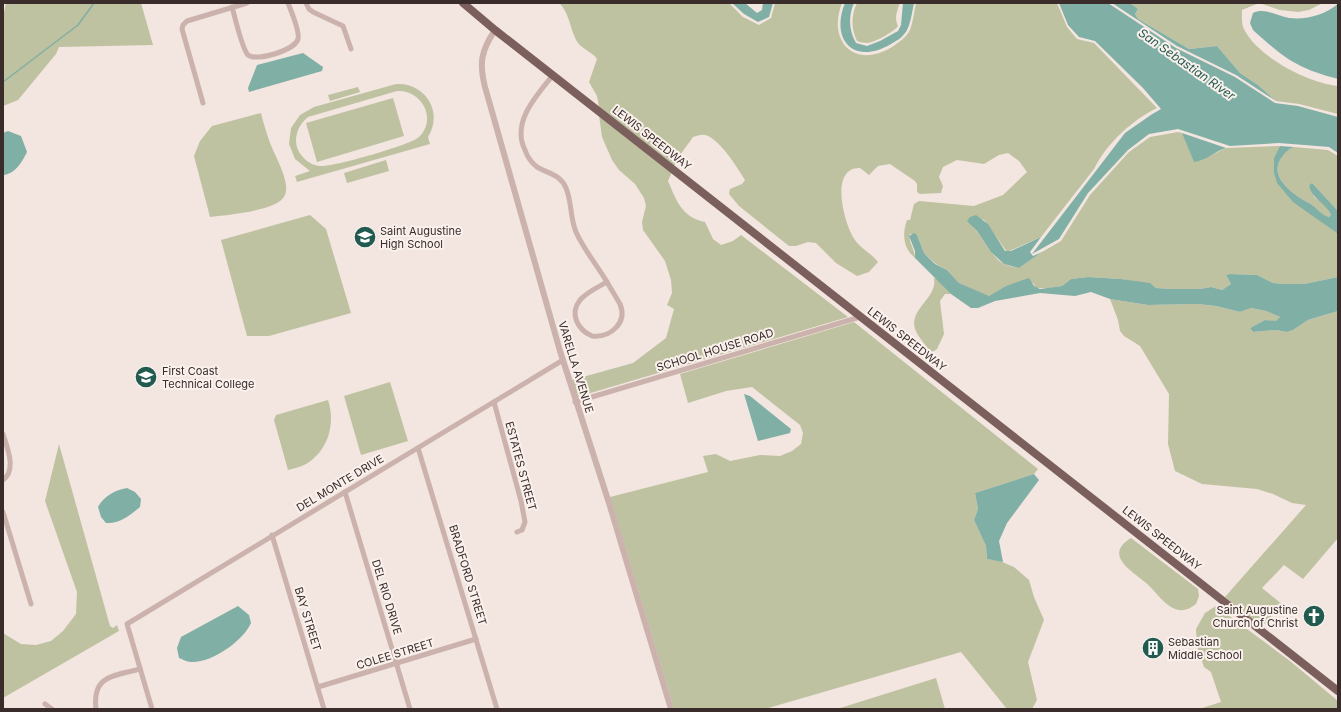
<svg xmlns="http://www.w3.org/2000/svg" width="1341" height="712" font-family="Inter,sans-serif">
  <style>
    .green { fill: #bfc2a0; fill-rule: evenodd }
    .water { fill: #80afa5 }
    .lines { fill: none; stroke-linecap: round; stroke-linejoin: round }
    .stream { stroke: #80afa5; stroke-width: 1.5 }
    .minor { stroke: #cbb2ac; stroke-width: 5 }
    .tertiary { stroke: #cbb2ac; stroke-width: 6 }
    .primary { stroke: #7b5f5c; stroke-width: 8 }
    .labels { text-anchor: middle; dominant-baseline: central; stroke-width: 4; stroke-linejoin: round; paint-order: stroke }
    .street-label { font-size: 11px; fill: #392c2b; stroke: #faf1ed }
    .poi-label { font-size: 11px; fill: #392c2b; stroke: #faf1ed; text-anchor: start }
    .water-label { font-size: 12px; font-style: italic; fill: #215a4f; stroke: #faf1ed }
  </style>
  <rect width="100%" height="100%" fill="#f3e5e0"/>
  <g class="green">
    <polygon points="6,3 141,3 153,45 59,47 56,54 18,100 3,106 3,17"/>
    <path d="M559,3h170l14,14 16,8 12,-7 4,-15h67c-15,38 12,67 50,44 7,-5 14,-9 18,-17 3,-8 4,-18 6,-27h141l10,24 10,12 17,4 63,65c-26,13 -50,35 -63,61l-53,68 -34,15 -22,-31 -3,-2 -9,8c10,10 19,31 31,37 4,2 11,3 15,4l23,-16 19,-11 29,-46 39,-43 21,-15 28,-5 4,1c6,10 6,20 17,28l27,-13 54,-2c-3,10 -8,18 -5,29 3,17 48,48 63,59v43l-34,7h-20l-11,-1 -16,-8 -27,-1 -4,1 5,9 -9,6 -11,-3 -11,2h-28l-16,-1 -5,-4 -30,-5 -33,-2 -17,2 -9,7 -14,2h-12l-3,-5 -27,3 -17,11 -30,-14 -12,-13 -11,-6 -12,-11 -7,-18 -7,-1c-2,8 5,15 5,24 -12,-10 -13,-24 -8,-38h3l4,-16 5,-3 55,5 29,-11 24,-23 -8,-11 -11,-8 -9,2 -15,9 -27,-4 -14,7 -4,10 4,9 -2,7 -21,1 -3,-2v-8l-2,-3 -25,-17 -12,2 -9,9 -9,-7c-32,-1 -15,59 -5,72 6,9 16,13 23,22l-9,10 -12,4 -21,-13 -20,-20 -8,-1 -12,4h-7l-50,-40 -10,-12 1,-5 12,-5 3,-4c-8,-13 -26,-42 -40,-45 -3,-1 -8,1 -12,2 -6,9 -15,19 -19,29l-75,-59 -2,-11 -8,-14 8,-23c-5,-7 -13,-9 -19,-16 -8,-12 -8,-30 -19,-40z"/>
    <path d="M857,3h43c-3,8 -6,15 -2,23 -3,5 -24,17 -31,17 -3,0 -7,-1 -10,-2 -6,-12 -6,-26 0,-38z"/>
    <path d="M1130,3h193l-14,7 -11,2 -18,-2 -21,-7 -17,7c0,6 -1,15 3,21 15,27 63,52 93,55v28l-39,-10 -23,-3 -18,-16 -18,-12 -23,-27 -28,3 -51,-30 -3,-5 3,-5z"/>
    <path d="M396,84c29,-2 48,28 32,53l2,7 -133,38 -2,-6 15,-5 -15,-12 -6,-15 2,-16 9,-13 14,-8zM397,91c24,-2 41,28 22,46 -8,8 -89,31 -100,29 -9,-1 -17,-8 -21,-16 -5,-12 0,-25 10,-33z"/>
    <polygon points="358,87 360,92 330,101 328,95"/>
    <polygon points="393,98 404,136 317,162 306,123"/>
    <path d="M261,113c2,9 5,18 8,27 4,13 22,41 16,55 -6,16 -59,20 -75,22l-16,-61 6,-15 12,-15z"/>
    <path d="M599,115l73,57 -4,9c9,21 14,36 37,41l8,17 8,6 12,-4 8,-6 107,82 -271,80 -5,-17 61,-17 33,-25 8,-29 -7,-4 5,-12 -1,-13 -6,-19 -22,-31 -1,-8 4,-16 -2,-8 -9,-14 -16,-14 -7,-10 -10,-23z"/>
    <path d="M1294,147l34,3 10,6v55l-25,-27 -2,-1 -2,3 6,12c8,5 12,8 16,18l-3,1c-7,-2 -11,-9 -17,-13 -14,-7 -42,-25 -31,-44 4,-6 8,-11 14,-13z"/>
    <polygon points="386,160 389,171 347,183 344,173"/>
    <polygon points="310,215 326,229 351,313 269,336 247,336 221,240"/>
    <path d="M934,278l5,2 12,14h-6l-5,7 4,33 -7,15 -6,4c-4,-6 -14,-18 -16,-24 -6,-21 23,-31 19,-51z"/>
    <polygon points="1110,299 1148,305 1198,304 1216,306 1240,312 1251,308 1266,311 1280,317 1276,322 1265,320 1250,328 1253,332 1276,330 1287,332 1293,330 1308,320 1338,311 1338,538 1303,579 1284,565 1262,588 1282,604 1262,627 1225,597 1306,505 1292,503 1273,494 1257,489 1202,484 1175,471 1168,444 1169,394 1140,346 1124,336 1120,331 1118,320"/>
    <polygon points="854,322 1038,469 1034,474 975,493 978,509 974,520 986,546 987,559 1000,561 1014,567 1029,580 1034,597 1044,620 1028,662 1037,700 1032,709 1007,709 961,652 765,709 674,709 610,497 708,472 703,456 716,454 730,461 760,455 780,456 792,451 801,444 803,433 800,425 752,387 726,391 688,403 680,374"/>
    <polygon points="390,382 408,441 361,455 344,396"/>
    <path d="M328,400c8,24 0,51 -22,64 -5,3 -12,4 -18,6l-14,-50 2,-5z"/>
    <polygon points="59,444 110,626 113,628 117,625 119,631 3,698 3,633 21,644 36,645 51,641 63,631 76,614 77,592 45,501"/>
    <path d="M1131,538l67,51 1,7 -3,8c-23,19 -37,-11 -51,-22 -13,-11 -42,-27 -14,-44z"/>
    <polygon points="1216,606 1290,661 1338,701 1338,709 1199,709 1221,702 1211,672 1204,667 1197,646 1196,629 1205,613"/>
    <polygon points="936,678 945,709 837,709"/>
  </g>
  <g class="water">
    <polygon points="732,3 745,3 757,13 762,10 763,3 773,3 769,17 758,22 744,14"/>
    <path d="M845,3h9c-6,13 -5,28 2,40l11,3 13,-5 18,-10 3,-6 2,-22h11c-2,9 -3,19 -7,27 -4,7 -9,10 -16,14 -37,22 -61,-4 -46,-41z"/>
    <path d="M1059,3h49l68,45 59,29 40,26 23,3 40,11v36l-9,-6 -50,-4 -49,3 -52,-17 -29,5 -21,16 -40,43 -29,46 -27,15 93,-121c12,-8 23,-17 36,-24l-18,-21 -48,-47 -16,-4 -11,-12z"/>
    <polygon points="1112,3 1130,3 1138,9 1135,14 1138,19 1189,49 1217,46 1240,73 1258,85 1276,101 1236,75 1177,46"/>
    <path d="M1338,4v75c-42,-11 -54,-21 -85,-49l-3,-7 3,-10c12,-6 23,3 36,5 18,2 35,-3 49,-14z"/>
    <polygon points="303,53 323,67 322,71 249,92 248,88 257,65"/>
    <path d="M8,131l13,5 6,16c-5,10 -12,22 -24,23v-42z"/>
    <path d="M1182,133l44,15c-11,3 -20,13 -32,14z"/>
    <path d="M1280,146l14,1c-6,2 -10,7 -14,13 -11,19 17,37 31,44 6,4 10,11 18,13l2,-2c-6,-13 -18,-15 -22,-29l2,-3 2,1 25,27v23l-45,-32 -16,-19 -3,-10v-15z"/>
    <polygon points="976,215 988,224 1005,251 1011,251 1041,237 1030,252 1033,256 1042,252 1019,268 1004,264 991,252 977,231 967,221 970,217"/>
    <polygon points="914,233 917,235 924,253 935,264 947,270 959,283 989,296 1006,286 1029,278 1034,286 1040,289 1062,286 1071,279 1088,277 1121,279 1150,283 1156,288 1172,289 1200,289 1211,287 1222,290 1231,284 1226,275 1230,274 1257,275 1273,283 1284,284 1304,284 1338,277 1338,311 1308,320 1293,330 1287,332 1276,330 1253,332 1250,328 1265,320 1276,321 1280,317 1266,311 1251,308 1240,312 1216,306 1198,304 1148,305 1110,299 1091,292 1075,296 1040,293 995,301 978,308 971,308 951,294 915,258 915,251 909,236"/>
    <polygon points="744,394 750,396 791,429 790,433 758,441"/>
    <polygon points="1034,474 1039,480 1007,523 999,541 1003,562 987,559 986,546 974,520 978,509 975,493"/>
    <path d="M127,488l8,4 6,7 -1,8c-10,8 -20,17 -34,16l-5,-6 -3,-10c6,-11 17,-17 29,-19z"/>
    <path d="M238,606l11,9 2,8c-8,18 -39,40 -60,39 -4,0 -9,-3 -12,-4l-2,-10 4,-11z"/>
  </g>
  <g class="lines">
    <g class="stream">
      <polyline points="667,3 673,3"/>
      <polyline points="3,82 78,25 94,3"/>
    </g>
    <g class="minor">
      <polyline points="306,3 309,9 313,12 343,26 351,49"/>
      <path d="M232,7c3,10 10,42 16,48 9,7 47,-5 50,-16 2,-8 -7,-28 -10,-36"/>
      <path d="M553,75c-16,20 -42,47 -28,75 2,6 7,13 12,17 12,7 23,7 29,21 6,14 4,30 10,44 8,18 21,33 31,50"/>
      <polyline points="203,103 182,29 183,25 187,21 247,3"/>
      <path d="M607,282c4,7 9,15 13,22 8,19 -10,34 -28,32 -14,-6 -23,-22 -12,-36 7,-8 18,-13 27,-18z"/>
      <polyline points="494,402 521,501 525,522 522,530 517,532"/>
      <polyline points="575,402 860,317"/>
      <path d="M3,434c4,13 14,36 0,46"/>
      <polyline points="418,448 497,709"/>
      <polyline points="345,492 410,709"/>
      <polyline points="3,512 31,604"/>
      <polyline points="272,535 324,709"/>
      <polyline points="318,687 476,639"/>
      <polyline points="45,704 52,709"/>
      <path d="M96,709c-4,-34 18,-33 44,-40"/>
      <polyline points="152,709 127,624 563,360"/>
    </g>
    <path class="tertiary" d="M495,30c-14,21 -16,33 -10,57l75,264 49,152 62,206"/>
    <polyline class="primary" points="463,3 495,30 1338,691"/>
  </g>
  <defs>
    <g id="school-disc" transform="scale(1.15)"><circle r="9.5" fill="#215a4f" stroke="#faf1ed"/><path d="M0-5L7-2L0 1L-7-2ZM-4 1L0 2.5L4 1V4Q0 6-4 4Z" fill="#fff"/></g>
    <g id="university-disc" transform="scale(1.15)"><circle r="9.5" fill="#215a4f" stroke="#faf1ed"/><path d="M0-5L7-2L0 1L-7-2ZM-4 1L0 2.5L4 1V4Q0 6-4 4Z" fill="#fff"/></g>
    <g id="church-disc" transform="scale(1.15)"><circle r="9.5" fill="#215a4f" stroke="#faf1ed"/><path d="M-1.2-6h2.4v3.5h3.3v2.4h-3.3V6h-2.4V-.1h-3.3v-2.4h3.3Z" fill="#fff"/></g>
    <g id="building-disc" transform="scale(1.15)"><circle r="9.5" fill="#215a4f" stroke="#faf1ed"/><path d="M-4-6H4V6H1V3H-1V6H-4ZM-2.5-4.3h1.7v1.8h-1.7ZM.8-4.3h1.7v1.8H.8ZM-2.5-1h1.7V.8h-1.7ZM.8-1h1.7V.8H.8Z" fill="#fff"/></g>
  </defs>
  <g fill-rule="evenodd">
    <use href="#school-disc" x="365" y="237"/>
    <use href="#university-disc" x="146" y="377"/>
    <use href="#church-disc" x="1314" y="616"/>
    <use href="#building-disc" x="1153" y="648"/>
  </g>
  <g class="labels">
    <g class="street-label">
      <text transform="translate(652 138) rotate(38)">LEWIS SPEEDWAY</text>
      <text transform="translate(907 339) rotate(38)">LEWIS SPEEDWAY</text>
      <text transform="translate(715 350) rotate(-17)">SCHOOL HOUSE ROAD</text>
      <text transform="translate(576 367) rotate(73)">VARELLA AVENUE</text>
      <text transform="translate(521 466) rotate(75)">ESTATES STREET</text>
      <text transform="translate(340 483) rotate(-31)">DEL MONTE DRIVE</text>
      <text transform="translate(1162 538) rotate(38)">LEWIS SPEEDWAY</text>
      <text transform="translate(468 575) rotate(73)">BRADFORD STREET</text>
      <text transform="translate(387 597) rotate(73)">DEL RIO DRIVE</text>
      <text transform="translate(308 619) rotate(73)">BAY STREET</text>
      <text transform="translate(395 654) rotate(-17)">COLEE STREET</text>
    </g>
    <g class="poi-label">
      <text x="380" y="231">Saint Augustine<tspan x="380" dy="13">High School</tspan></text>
      <text x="162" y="371">First Coast<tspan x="162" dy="13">Technical College</tspan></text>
      <text x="1298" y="610" text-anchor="end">Saint Augustine<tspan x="1298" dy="13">Church of Christ</tspan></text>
      <text x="1168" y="642">Sebastian<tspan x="1168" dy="13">Middle School</tspan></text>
    </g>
    <g class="water-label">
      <text transform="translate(1187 64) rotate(35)">San Sebastian River</text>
    </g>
  </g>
  <rect width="1341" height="712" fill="none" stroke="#392c2b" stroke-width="8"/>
</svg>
